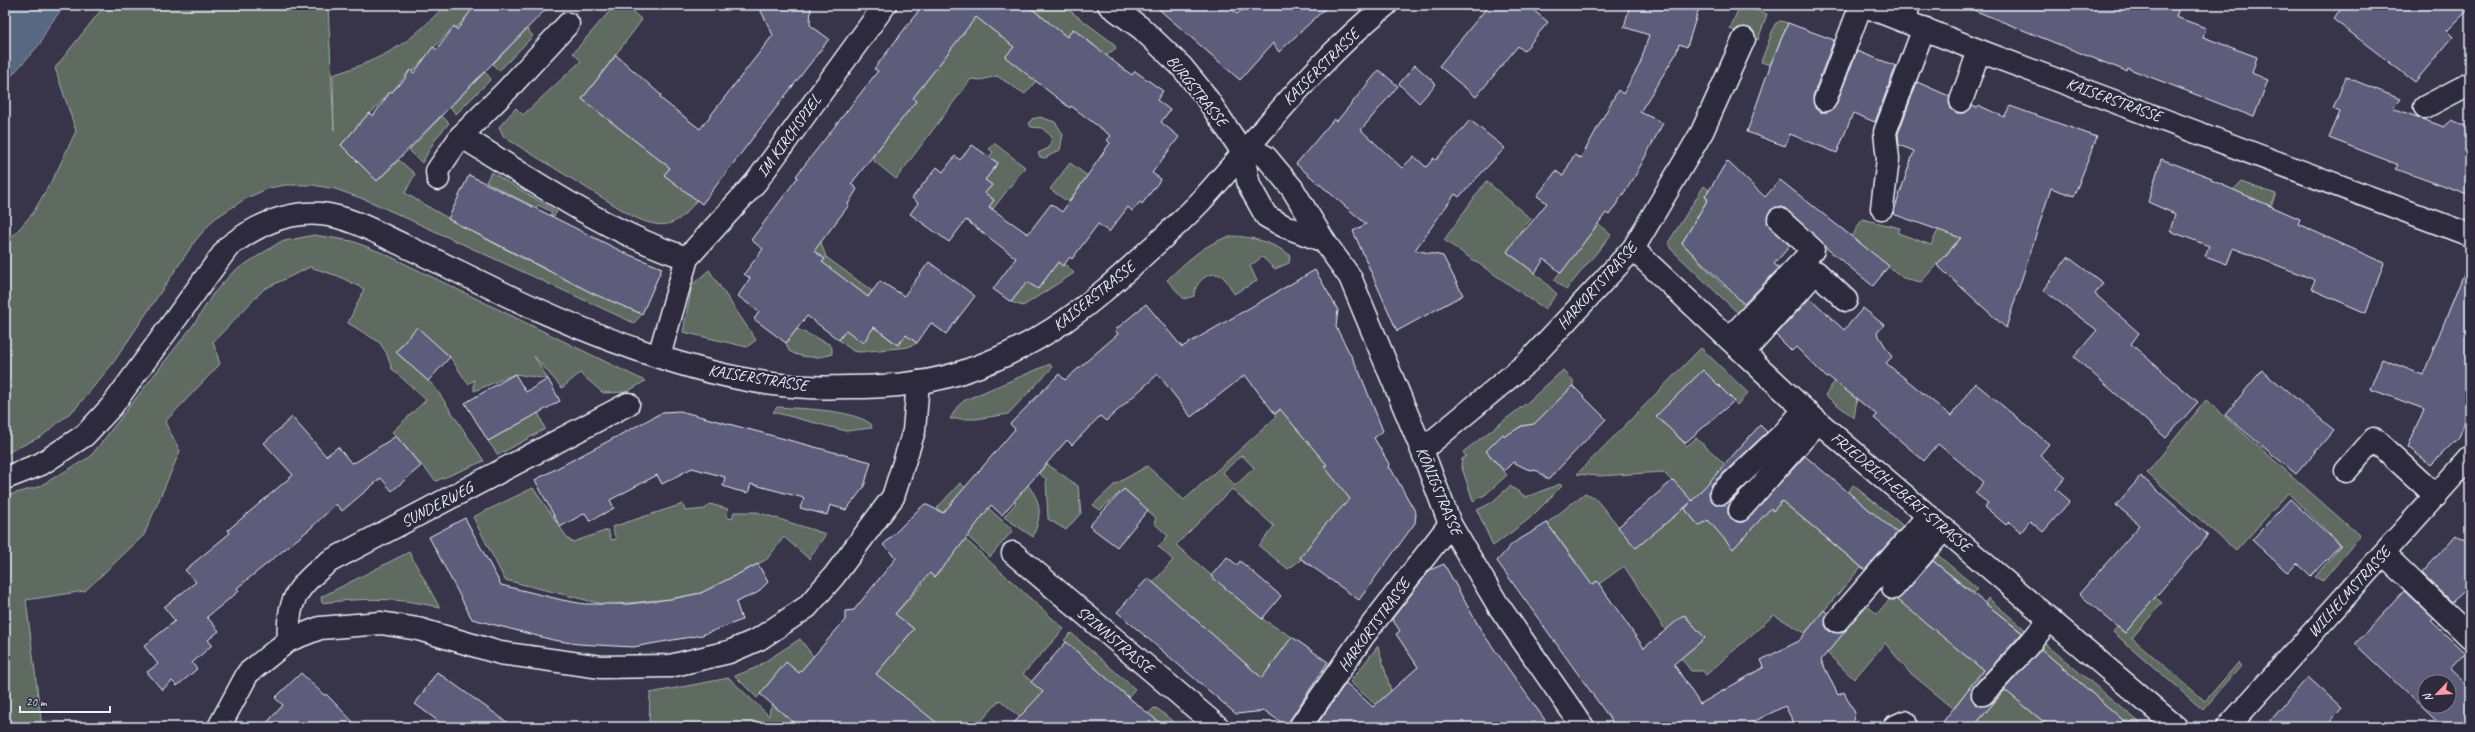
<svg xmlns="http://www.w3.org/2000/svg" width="2475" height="732" font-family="Caveat,sans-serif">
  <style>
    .green { fill: #5f6b60; stroke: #a4aeac; fill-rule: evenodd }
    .water { fill: #596882; stroke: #929fb1 }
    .building { fill: #5d5c7a; stroke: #e8f1f8; fill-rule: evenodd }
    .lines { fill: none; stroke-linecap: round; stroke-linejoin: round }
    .minor-casing { stroke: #e8f1f8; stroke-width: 25 }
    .major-casing { stroke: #e8f1f8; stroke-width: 25 }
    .minor { stroke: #2f2a3d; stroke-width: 22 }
    .major { stroke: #2f2a3d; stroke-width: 22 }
    .labels { text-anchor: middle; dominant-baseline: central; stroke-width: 4; stroke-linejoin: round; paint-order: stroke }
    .street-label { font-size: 16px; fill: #e8f1f8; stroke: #2f2a3d }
  </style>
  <rect width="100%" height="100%" fill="#383449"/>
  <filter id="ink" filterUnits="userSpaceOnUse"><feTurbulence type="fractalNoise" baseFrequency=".025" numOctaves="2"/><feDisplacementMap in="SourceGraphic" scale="8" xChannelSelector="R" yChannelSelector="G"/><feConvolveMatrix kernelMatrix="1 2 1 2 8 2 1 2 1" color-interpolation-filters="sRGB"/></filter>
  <g filter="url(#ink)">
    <g class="green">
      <path d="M105,5h223l6,125 -1,-55c51,-17 76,-30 112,-70h32l-21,23 -2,-2 -42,46 -2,-2 -18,22h-2l-20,22 -1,-1 -28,32 36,36 22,-21 16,14 -10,19c76,46 156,86 237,121l-8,9 -265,-122 -34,-12 -22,-4h-27l-17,3 -24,11 -31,20 -19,22 -82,122 -37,45 -34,28 -37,18v-209l28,-32 24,-42 19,-40 -21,-63z"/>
      <path d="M615,5h10l17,15 -60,79 88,69 -6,7 33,25c-21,27 -33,31 -65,16l-128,-79 -5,-10 17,-19 7,7 58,-54 -8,-8z"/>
      <polygon points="1027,5 1062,5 1113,43 1116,48 1102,59 1091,53 1095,46 1074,29 1067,37"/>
      <polygon points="1740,5 1767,14 1758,40 1730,29"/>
      <polygon points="972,13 1015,47 1036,81 1025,94 997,76 981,80 971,79 896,179 874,161 873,156 916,101 913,98 955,43"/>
      <polygon points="1780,21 1788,23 1770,65 1761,62 1775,24"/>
      <polygon points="527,29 533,36 499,71 493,64"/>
      <polygon points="485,72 491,79 456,114 450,107"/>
      <polygon points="442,116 449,123 436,138 422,163 409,150"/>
      <polygon points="1040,117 1055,122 1063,134 1060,150 1045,158 1040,157 1038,153 1049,148 1052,137 1042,128 1031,127 1029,123 1032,119"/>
      <polygon points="994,143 1025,167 993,209 989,206 994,200 985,193 992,185 985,180 998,163 989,157 993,152 989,149"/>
      <polygon points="1070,163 1088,176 1068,202 1050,189"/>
      <polygon points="491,172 557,212 554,216 550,215 552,212 538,205 536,208 486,182"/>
      <polygon points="1486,181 1531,219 1521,231 1519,239 1515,239 1513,247 1515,258 1535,273 1557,294 1545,309 1444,240"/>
      <polygon points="2241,182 2276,194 2271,206 2232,191"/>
      <polygon points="1704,186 1709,190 1705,197 1708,199 1682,243 1724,287 1725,284 1744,299 1741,303 1748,310 1742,317 1671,249 1668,243"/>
      <polygon points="1862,219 1900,228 1898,233 1931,245 1940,226 1961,237 1921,282 1903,278 1852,237"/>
      <polygon points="1598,224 1611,235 1566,290 1554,280"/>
      <polygon points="817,231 826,257 872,291 868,297 852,285 846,292 818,268 825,259 806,245"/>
      <polygon points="314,235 352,241 385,254 645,381 627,392 603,393 580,373 562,388 534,356 548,379 515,374 474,391 474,380 468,384 450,357 417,328 396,352 435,387 484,461 436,481 392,432 426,400 392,369 386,352 379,342 348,323 364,289 338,276 310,267 264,289 213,342 220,364 165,422 180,451 144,535 85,591 26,600 42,727 5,727 5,496 38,487 90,457 194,324 213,294 233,272 280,242"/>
      <path d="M1231,236c20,0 43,7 59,19l-1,8 -14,6 -13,-12 -12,9 7,15 -23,13c-3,-5 -6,-12 -10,-16 -11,-11 -30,3 -30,18l-10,3 -17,-19c19,-18 38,-37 64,-44z"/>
      <polygon points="1058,262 1064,263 1074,273 1023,306 1011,302 1027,282 1038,289"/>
      <polygon points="709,270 756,340 747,347 683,332 692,285"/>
      <polygon points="874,327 897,345 906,335 917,343 908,347 860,352 853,351 839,340 846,330 863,342"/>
      <path d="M797,329l32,15 3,4v6c-12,5 -33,4 -43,-3l-3,-8z"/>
      <polygon points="1701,348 1748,393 1737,405 1703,370 1664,408 1675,417 1666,425 1687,446 1696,438 1726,465 1692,501 1663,472 1599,476 1577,474"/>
      <polygon points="1050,364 1052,368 1008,414 976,419 950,419 957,407 965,400"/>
      <polygon points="1563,370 1573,380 1573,386 1531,427 1527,425 1519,427 1514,445 1503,434 1486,451 1507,475 1485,495 1473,501 1461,465 1462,459 1466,456 1463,452 1528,402"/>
      <polygon points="1835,381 1857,399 1854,418 1825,395"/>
      <polygon points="2206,400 2360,536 2323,581 2315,577 2341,545 2288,493 2236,551 2147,473"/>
      <path d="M1291,401l90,77 -79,81 -14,10 -29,-23 15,-20 -42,-37 -56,56 86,74 30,18 -30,41 -109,-95 20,-23 -15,-14 10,-10 -14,-13 2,-5 -32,-29 -24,21 -7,-5 21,-20 33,-19 37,34 91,-82v-4zM1242,455l12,13 -19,18 -12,-14z"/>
      <path d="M777,407c26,2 74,2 94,17l1,4 -26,3 -73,-19z"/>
      <polygon points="538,412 545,429 498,455 488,441"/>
      <polygon points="1047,464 1078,486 1081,513 1066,530 1048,519 1046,479 1039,473"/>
      <polygon points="960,483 1013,530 990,557 937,508"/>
      <path d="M1027,484c15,18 15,30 6,53l-29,-20 12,-14 -3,-3z"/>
      <polygon points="1560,484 1562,486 1529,519 1493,546 1477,510 1491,503 1510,486 1526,497"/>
      <polygon points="1853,485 1907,529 1901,537 1848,493"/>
      <polygon points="533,488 569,540 573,542 608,530 611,540 616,539 612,527 683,504 685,511 705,509 710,504 728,509 727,517 732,519 734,512 757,512 826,534 809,559 784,537 767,559 758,564 701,593 671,599 606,605 505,580 473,517"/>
      <polygon points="1585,493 1594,497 1636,547 1684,508 1699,526 1708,519 1734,548 1755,525 1761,499 1773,511 1782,501 1861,567 1805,633 1774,615 1706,675 1703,671 1691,671 1681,658 1704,638 1685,615 1666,631 1624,566 1599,584 1596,581 1572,601 1576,562 1547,523"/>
      <polygon points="965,539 1064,629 1023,674 1083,727 1031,727 1000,700 976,727 938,727 774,678 757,698 735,676 755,668 800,639 816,660 870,681 914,629 895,614 923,584 916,577"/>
      <polygon points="1933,551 1978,589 1974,593 1928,557"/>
      <path d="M409,552l31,56c-37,-11 -80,-10 -118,-5l-1,-6z"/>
      <polygon points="1893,595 1988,674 1975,687 1972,685 1953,708 1909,672 1885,643 1854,679 1827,653 1866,605 1877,614"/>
      <polygon points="2155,597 2162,603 2132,638 2205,701 2238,663 2241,666 2203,710 2113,632 2117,627 2125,633"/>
      <polygon points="1988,598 2028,632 2016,647 2014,644 2023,633 1985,603"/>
      <polygon points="1071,633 1135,689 1128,697 1064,640"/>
      <polygon points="2044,643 2145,727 2135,727 2127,720 2125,722 2049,656 2015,698 2050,727 1988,727 1979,720"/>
      <polygon points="1378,646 1391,691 1409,713 1398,725 1350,682"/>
      <polygon points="729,678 769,716 770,709 773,705 799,727 694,727 688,722 684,727 649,727 650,693"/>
      <polygon points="1154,708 1158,709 1179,727 1164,727 1148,714"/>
    </g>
    <polygon class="water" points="5,5 65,5 48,27 40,44 5,83"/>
    <g class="building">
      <polygon points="475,5 550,5 377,181 341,145 369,113 373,116 390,92 392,92 404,80 410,70 414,73 433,47 437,50 454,26 457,30"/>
      <polygon points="758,5 811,5 810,25 829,39 702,204 664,175 670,168 582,99 616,55 661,95 660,98 700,129 773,35"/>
      <polygon points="923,5 1027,5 1067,37 1073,29 1122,68 1132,75 1135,71 1163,91 1157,100 1170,110 1161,122 1179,137 1152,173 1161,179 1142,204 1140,202 1132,211 1128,207 1109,232 1098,224 1072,259 1070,257 1063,266 1058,262 1038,289 1027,282 1011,302 993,289 1016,258 966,220 949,242 910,214 918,203 912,198 937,167 943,172 955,156 960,160 972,145 998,163 985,180 992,185 985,193 994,200 989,207 1028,234 1051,204 1062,212 1110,143 1107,140 1111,136 1071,106 1070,108 1005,57 1014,47 976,17 913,98 916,101 851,184 857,189 848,204 849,205 814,251 825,259 822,262 868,297 880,281 904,296 929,262 975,296 946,334 931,323 917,343 906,335 898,345 874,327 863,343 846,330 839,340 807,316 786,343 754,319 759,312 738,296 750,278 744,274 763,249 751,240 798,177 796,176 878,71 874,69"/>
      <polygon points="1154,5 1227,5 1237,14 1248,5 1329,5 1279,52 1273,43 1240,80"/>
      <polygon points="1489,5 1527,5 1548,22 1524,51 1518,46 1476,97 1439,66"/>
      <polygon points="1630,5 1700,5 1687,47 1679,44 1676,54 1640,112 1663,123 1634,178 1609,215 1606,213 1561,273 1544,259 1535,273 1507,252 1521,231 1526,229 1547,203 1537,196 1556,171 1563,176 1574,155 1581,158 1618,90 1623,94 1640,64 1649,35 1624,27"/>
      <polygon points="1961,5 2180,5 2176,17 2206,28 2203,37 2257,57 2252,73 2268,80 2254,117 2127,68 2126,71 2070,49"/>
      <polygon points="2344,5 2470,5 2470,8 2447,31 2453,37 2415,82 2333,19"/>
      <polygon points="1788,23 1834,40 1813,96 1815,108 1820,112 1827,112 1836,105 1857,51 1896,66 1875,122 1853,113 1837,153 1790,134 1785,146 1747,132 1770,66"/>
      <polygon points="1415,65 1436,84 1419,103 1399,84"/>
      <polygon points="1379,70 1398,86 1361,130 1402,168 1414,156 1426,167 1434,158 1436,160 1470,120 1505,148 1459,197 1455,194 1415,250 1443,256 1463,295 1397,331 1353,231 1366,224 1296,164 1334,119 1337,121"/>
      <polygon points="2346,77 2400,99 2393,108 2444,127 2452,120 2470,128 2470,196 2396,169 2399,165 2329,138 2340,112 2333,109"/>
      <polygon points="1917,82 1949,96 1951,109 1957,113 1964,113 1972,106 1977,108 1980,106 2004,117 2010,106 2097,137 2074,196 2051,188 2006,328 1937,265 1961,238 1893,214 1914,151 1899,145 1898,134"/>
      <polygon points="2161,159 2212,178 2211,180 2300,219 2298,224 2384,263 2366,313 2311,289 2315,280 2233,248 2227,264 2205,256 2209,246 2170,231 2175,214 2148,202"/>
      <polygon points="1727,161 1765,197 1780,180 1889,266 1873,286 1825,247 1821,241 1787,210 1776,207 1770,211 1767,223 1790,246 1774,264 1779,268 1744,304 1682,243 1708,199 1705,197"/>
      <polygon points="469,175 625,253 662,268 642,314 594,294 448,219"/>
      <polygon points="2068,257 2103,283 2095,294 2139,333 2131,344 2198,402 2166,438 2074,357 2097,330 2043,290"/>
      <polygon points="2469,261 2470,409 2459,437 2431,465 2408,447 2424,409 2370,389 2382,359 2423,375"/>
      <polygon points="1315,270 1338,310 1336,327 1359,371 1383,431 1374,438 1389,464 1388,468 1391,469 1416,513 1415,523 1359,600 1300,558 1323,527 1350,499 1324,466 1327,465 1280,409 1275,414 1245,375 1191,417 1158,374 1106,421 1100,416 1072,445 1067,440 1002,515 991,505 952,557 934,577 930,573 895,614 914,629 876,674 942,727 799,727 760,694 786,662 799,673 845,620 845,611 854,610 896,558 883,545 917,511 925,504 943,513 1015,429 1010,424 1059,374 1065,380 1118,334 1115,330 1146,304 1182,347"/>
      <polygon points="1810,298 1844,330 1863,308 1884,325 1877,333 1892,357 1886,363 1951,416 1975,383 2049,444 2040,455 2066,477 2056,489 2070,501 2043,532 2030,521 2021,532 2009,522 2006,525 1985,507 1988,503 1975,493 1984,482 1938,444 1924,461 1874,418 1877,415 1829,377 1827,378 1796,347 1792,351 1776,335"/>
      <polygon points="417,327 450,357 428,381 396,352"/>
      <polygon points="1703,370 1734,401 1685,443 1656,416"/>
      <polygon points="2262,370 2334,430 2296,474 2225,415"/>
      <polygon points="515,374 526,392 548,379 560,401 488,441 465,403"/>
      <polygon points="1573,386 1606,419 1548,480 1538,471 1527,469 1513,462 1504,471 1486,451 1503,434 1505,436 1522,426 1534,424"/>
      <polygon points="680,411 871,462 864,487 846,510 830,505 827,515 800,508 804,498 751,484 748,493 735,490 723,486 725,477 692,468 662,484 657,475 610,500 614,508 590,521 585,513 560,527 535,480 663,412"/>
      <polygon points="292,417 326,456 338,447 351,463 356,462 396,436 421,466 392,491 381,478 342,511 336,504 311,528 237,588 239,591 207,617 219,631 208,640 212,645 192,663 197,669 177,686 172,681 162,690 147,672 158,664 144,646 175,621 164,607 196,582 185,570 230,533 228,530 293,475 264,443"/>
      <polygon points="1760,425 1767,432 1712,484 1709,490 1712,501 1724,505 1734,498 1728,507 1728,514 1737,522 1744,522 1805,456 1897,533 1865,570 1782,501 1773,511 1771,508 1733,549 1708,520 1699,526 1685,509 1690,503 1636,548 1618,527 1673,480 1692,501"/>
      <polygon points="2141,476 2208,535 2125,633 2079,594 2140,525 2116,505"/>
      <polygon points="1124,489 1148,510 1117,547 1089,526"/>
      <polygon points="2290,499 2340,545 2311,576 2297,563 2288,573 2252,540"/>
      <polygon points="465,518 501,585 562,600 584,604 628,604 671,599 701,593 758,564 768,582 757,593 736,602 742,620 702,635 633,647 578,644 553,640 472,619 429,537"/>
      <polygon points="1547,523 1592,585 1597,581 1644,648 1684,615 1705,638 1674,664 1700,704 1764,667 1761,660 1799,641 1824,610 1827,613 1825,625 1829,631 1841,633 1847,629 1821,660 1838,695 1844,692 1855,713 1851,727 1796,727 1785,706 1743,727 1616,727 1497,561 1512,544"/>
      <polygon points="2456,535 2470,545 2470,586 2452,602 2422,573"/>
      <polygon points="1227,557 1237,565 1240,561 1281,596 1262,619 1211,576"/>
      <polygon points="1933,561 2022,633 1974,686 1971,697 1975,703 1981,706 1992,703 2041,649 2131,727 2050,727 2005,690 1973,727 1939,727 1983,670 1898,600"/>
      <polygon points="1444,564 1482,632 1550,727 1315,727 1346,683 1373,707 1418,667 1396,634 1400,631 1392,619 1430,570"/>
      <polygon points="1148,578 1262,678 1292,637 1328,662 1290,720 1288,727 1265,711 1236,714 1117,612"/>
      <path d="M2404,591l30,28 -3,2 34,32 -15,16 20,19v39h-27l-88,-83zM2425,682h24v24h-24z"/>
      <polygon points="1066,642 1128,697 1165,727 1010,727 1043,692 1031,682"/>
      <polygon points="437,672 514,727 446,727 415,704"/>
      <polygon points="301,673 324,695 326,694 358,727 263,727 283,705 275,698"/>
      <polygon points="2308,677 2342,708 2326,727 2265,727"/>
    </g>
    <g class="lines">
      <g class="minor-casing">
        <g id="minor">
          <polyline points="1109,5 1141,28 1181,66 1204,94 1242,151 1249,185 1266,216 1284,226 1324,241"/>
          <polyline points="1904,20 1909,5"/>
          <polyline points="1825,100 1861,5"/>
          <polyline points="1961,101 1979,51"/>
          <polyline points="2425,107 2469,84"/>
          <path d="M461,136c72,44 145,96 226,122"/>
          <polyline points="1242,151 1259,153 1266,157 1292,188 1324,241 1350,277 1422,450 1450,524 1498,605 1583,727"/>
          <polyline points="438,179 437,171 461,136 507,90 568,24"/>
          <polyline points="1882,208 1888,159 1885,132 1924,28"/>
          <polyline points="1633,249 1809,414 2176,727"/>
          <polyline points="1729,339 1813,250 1779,219"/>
          <polyline points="1744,352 1816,272 1846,300"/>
          <polyline points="659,356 687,258 756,182 885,5"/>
          <polyline points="1422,450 1528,362 1633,249 1702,132 1744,39"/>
          <polyline points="2346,471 2374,439 2436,496"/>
          <polyline points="1721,493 1786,431 1804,410"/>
          <polyline points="1740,510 1818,422"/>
          <polyline points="1013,553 1218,727"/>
          <polyline points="2384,554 2470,637"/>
          <polyline points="1893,588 1944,529"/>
          <polyline points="1837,621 1928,516"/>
          <path d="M289,640c-3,-40 10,-56 41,-79l298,-157"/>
          <polyline points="1983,694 2025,649 2050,619"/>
          <polyline points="219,727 248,673 289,640 320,628 381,623 418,629 500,653 601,667 670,666 729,652 759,639 807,607 834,576 893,497 914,431 918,382"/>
          <polyline points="1300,727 1364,635 1450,524"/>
          <polyline points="1894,727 1905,722"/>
          <polyline points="2228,727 2470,457"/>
        </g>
      </g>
      <g class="major-casing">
        <g id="major">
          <polyline points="1863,5 1985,53 2470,235"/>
          <path d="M5,478l36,-14 44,-29 27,-29 116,-159c27,-21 57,-36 93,-33 29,3 55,18 82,31 28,13 56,27 85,41 91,45 218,97 320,101 13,1 27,0 40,0 41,0 82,-3 120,-17 75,-26 122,-64 179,-118 18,-16 37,-33 54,-51 61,-67 114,-139 185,-196"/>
        </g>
      </g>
      <use href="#minor" class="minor"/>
      <use href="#major" class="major"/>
    </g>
  </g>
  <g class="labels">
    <g class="street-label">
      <text transform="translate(1321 67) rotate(-45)">KAISERSTRASSE</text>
      <text transform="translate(1197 91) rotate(51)">BURGSTRASSE</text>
      <text transform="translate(2114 100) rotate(20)">KAISERSTRASSE</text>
      <text transform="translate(789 136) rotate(-54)">IM KIRCHSPIEL</text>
      <text transform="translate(1597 286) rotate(-48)">HARKORTSTRASSE</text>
      <text transform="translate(1094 296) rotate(-39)">KAISERSTRASSE</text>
      <text transform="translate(758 378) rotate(9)">KAISERSTRASSE</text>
      <text transform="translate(1439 491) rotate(67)">KÖNIGSTRASSE</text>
      <text transform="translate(1901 492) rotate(40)">FRIEDRICH-EBERT-STRASSE</text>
      <text transform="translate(437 505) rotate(-28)">SUNDERWEG</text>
      <text transform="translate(2349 592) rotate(-48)">WILHELMSTRASSE</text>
      <text transform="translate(1374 625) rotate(-54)">HARKORTSTRASSE</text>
      <text transform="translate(1115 640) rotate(40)">SPINNSTRASSE</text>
    </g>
  </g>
  <rect width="2475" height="732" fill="none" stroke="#2f2a3d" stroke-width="20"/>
  <rect x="10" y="10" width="2455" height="712" fill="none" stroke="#e8f1f8" stroke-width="1.5" filter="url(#ink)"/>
  <g transform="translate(2437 694) rotate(245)"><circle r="19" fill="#2f2a3d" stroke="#797a88"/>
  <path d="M0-3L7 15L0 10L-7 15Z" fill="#ff9aa2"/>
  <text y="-6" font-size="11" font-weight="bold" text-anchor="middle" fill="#e8f1f8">N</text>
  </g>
  <path d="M20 706v6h90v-6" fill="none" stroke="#e8f1f8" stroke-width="2"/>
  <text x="26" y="706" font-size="12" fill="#e8f1f8" stroke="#2f2a3d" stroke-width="3" paint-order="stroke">20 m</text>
</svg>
